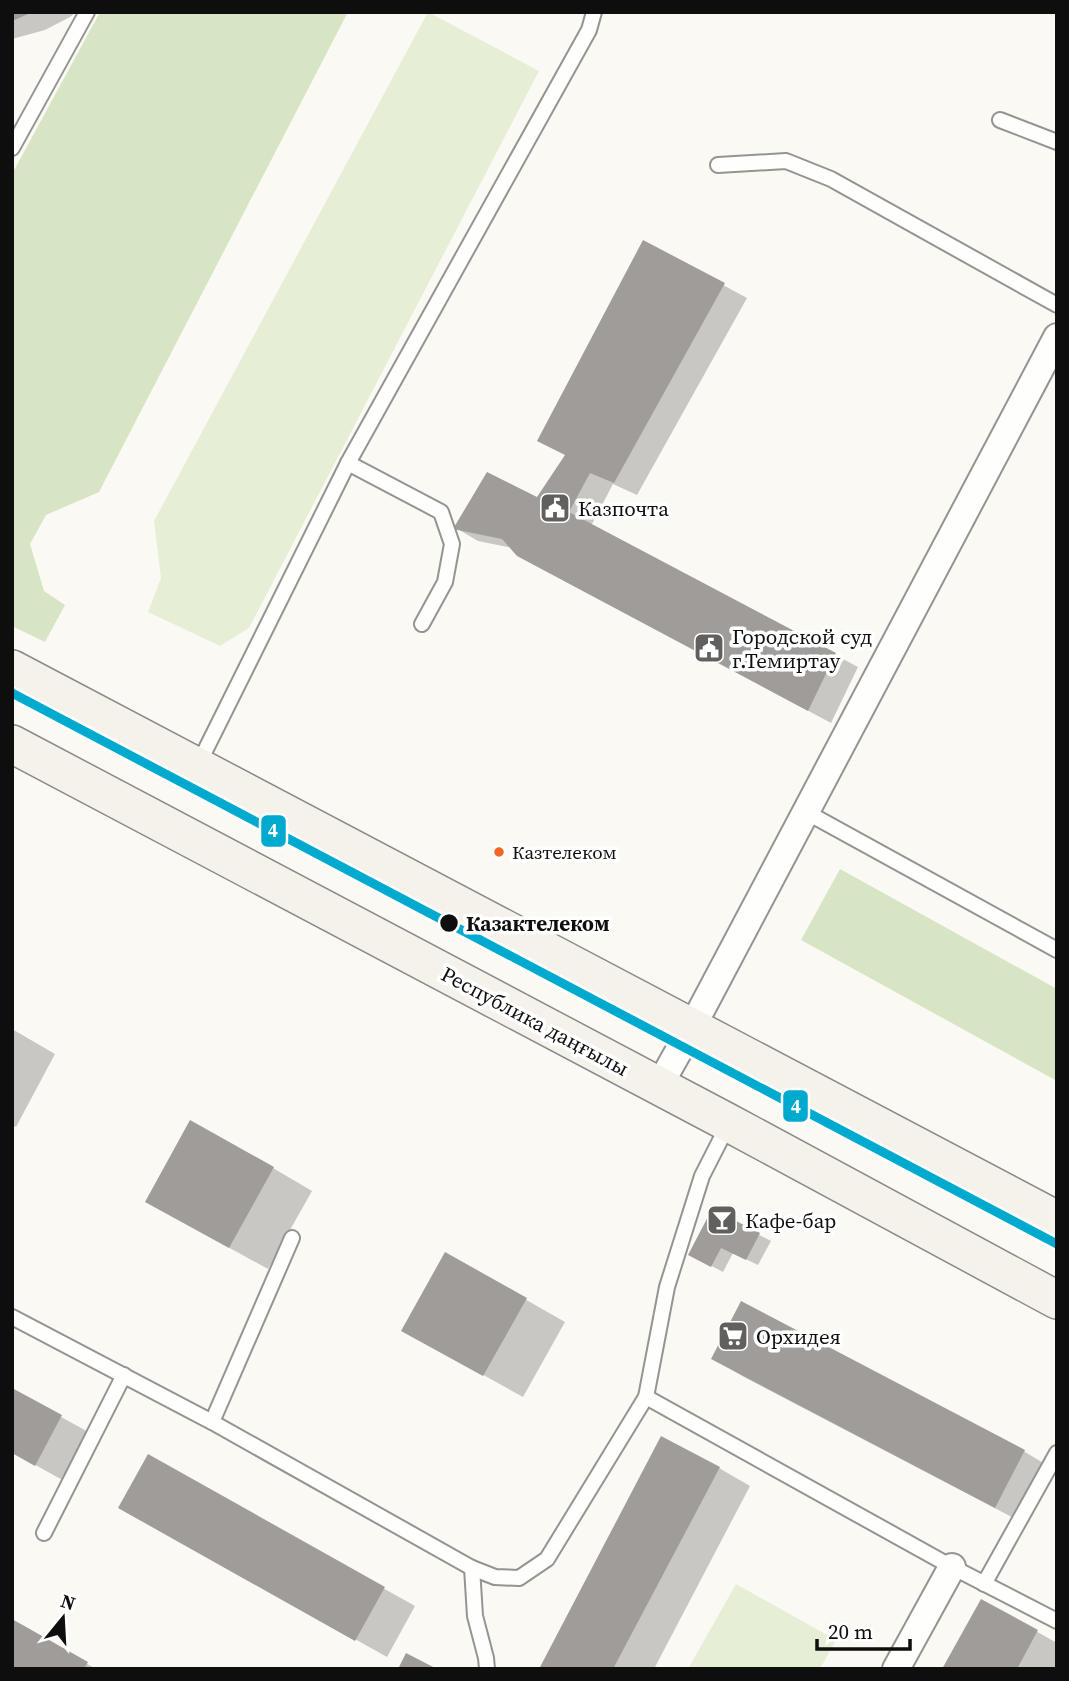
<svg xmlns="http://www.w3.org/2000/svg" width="1069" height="1681" font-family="'Source Serif 4',serif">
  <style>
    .green { fill: #e6efd6 }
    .forest { fill: #d8e5c4 }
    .shadow { fill: #0003 }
    .building { fill: #9f9c99 }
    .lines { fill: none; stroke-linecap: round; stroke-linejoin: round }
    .lane-casing { stroke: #959492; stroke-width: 18 }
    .street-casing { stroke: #959492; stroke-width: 30 }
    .secondary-casing { stroke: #8b8a88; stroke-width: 40 }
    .lane { stroke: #fefefd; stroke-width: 14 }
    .street { stroke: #fefefd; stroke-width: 26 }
    .secondary { stroke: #f5f2eb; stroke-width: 37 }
    .tram-1-casing { stroke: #fff; stroke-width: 14 }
    .tram-1 { stroke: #00a9ce; stroke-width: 9 }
    .bus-dot { fill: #f26522; stroke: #fff; stroke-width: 2.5 }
    .stop-dot { fill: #0e0e0e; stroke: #fff; stroke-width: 2.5 }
    .labels { text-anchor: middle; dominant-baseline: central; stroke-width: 7; stroke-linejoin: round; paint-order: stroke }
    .bus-label { font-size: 19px; fill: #0e0e0e; stroke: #fff; text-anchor: start }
    .poi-label { font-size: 21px; fill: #0e0e0e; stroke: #fff; text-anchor: start }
    .stop-label { font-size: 21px; font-weight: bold; fill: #0e0e0e; stroke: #fff; text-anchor: start }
    .street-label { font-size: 21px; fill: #0e0e0e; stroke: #fff }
    .line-badge { stroke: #fff; stroke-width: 2.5 }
    .badge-label { font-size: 19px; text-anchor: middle; font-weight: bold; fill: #fff }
  </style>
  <rect width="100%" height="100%" fill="#fbf9f4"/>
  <g class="green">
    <polygon points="428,12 539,71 249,628 220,646 148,612 161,578 154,521"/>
    <polygon points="736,1584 836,1640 820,1669 688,1669"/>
  </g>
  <g class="forest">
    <polygon points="100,12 348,12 99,492 46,515 30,544 44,591 65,605 45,642 12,626 12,174"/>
    <polygon points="840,869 1057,989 1057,1081 801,940"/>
  </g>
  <g class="shadow">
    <polygon points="12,12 76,12 70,17 45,30 12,39"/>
    <polygon points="644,242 747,298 637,495 613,484 591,526 858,667 831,723 542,568 513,548 478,541 456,528 538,499 566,456"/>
    <polygon points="12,1029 55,1054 16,1127 12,1125"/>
    <polygon points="273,1168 312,1191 268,1269 186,1224"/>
    <polygon points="713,1211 771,1241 758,1265 733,1253 723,1272 702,1261"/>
    <polygon points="446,1254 565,1322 523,1397 442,1352"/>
    <polygon points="741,1304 1025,1452 1055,1470 1027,1525 744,1377 713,1359"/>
    <polygon points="12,1390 92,1434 66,1482 12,1452"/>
    <polygon points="149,1457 415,1606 387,1657 151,1525"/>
    <polygon points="719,1468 750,1486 654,1669 541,1669"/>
    <polygon points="982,1601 1057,1643 1057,1669 944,1669"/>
    <polygon points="12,1621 96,1669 12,1669"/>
  </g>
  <g class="building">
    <polygon points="12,12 33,12 12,21"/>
    <polygon points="643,240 725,283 614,483 590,473 569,512 836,653 808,711 517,556 502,539 453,529 487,472 537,497 565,455 537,441"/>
    <polygon points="190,1120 274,1167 229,1248 145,1202"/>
    <polygon points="712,1209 760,1233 746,1260 721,1248 711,1267 688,1255"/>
    <polygon points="445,1252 527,1298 483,1376 401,1331"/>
    <polygon points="741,1301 1025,1450 995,1508 711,1359"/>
    <polygon points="12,1388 62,1415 35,1466 12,1453"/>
    <polygon points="661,1436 720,1467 613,1669 539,1669"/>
    <polygon points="148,1454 385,1587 355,1641 118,1508"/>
    <polygon points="981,1599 1038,1630 1017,1669 942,1669"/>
    <polygon points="12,1619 88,1662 84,1669 12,1669"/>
    <polygon points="406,1653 437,1669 398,1669"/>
  </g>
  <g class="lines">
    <g class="lane-casing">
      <g id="lane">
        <polyline points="1000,120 1057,142"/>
        <polyline points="12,148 87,12"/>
        <polyline points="718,165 786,161 831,179 1057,305"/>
        <polyline points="348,463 441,512 452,544 445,582 422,624"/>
        <polyline points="198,765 348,463 589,30 594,12"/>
        <polyline points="806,812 1057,950"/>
        <polyline points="12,1317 212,1422 472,1568 495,1577 519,1578 547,1559 646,1397 667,1287 702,1176 729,1123"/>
        <polyline points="646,1397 952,1567 1057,1621"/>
        <polyline points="212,1422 292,1238"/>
        <polyline points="44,1533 124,1375"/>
        <polyline points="472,1568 475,1616 486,1658 487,1669"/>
        <polyline points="984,1584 1057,1453"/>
      </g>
    </g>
    <g class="street-casing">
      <g id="street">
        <polyline points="659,1086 691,1029 1057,337"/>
        <polyline points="896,1669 952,1567"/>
      </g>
    </g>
    <g class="secondary-casing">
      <g id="secondary">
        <polyline points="12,669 1057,1220"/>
        <polyline points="12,744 729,1123 1057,1300"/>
      </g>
    </g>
    <use href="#lane" class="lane"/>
    <use href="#street" class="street"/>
    <use href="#secondary" class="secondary"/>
    <g class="tram-1-casing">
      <polyline id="tram-1" points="12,693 1057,1244"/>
    </g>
    <use href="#tram-1" class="tram-1"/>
  </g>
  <defs>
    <g id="civic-square" transform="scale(1.575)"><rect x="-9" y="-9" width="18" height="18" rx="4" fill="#61605e" stroke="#fff"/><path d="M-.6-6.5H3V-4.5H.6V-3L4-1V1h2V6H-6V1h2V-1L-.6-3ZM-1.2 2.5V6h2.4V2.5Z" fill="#fff"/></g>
    <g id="bar-square" transform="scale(1.575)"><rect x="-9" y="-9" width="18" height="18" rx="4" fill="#61605e" stroke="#fff"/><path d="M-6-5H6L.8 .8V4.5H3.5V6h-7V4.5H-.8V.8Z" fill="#fff"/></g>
    <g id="supermarket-square" transform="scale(1.575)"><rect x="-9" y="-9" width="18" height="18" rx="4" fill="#61605e" stroke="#fff"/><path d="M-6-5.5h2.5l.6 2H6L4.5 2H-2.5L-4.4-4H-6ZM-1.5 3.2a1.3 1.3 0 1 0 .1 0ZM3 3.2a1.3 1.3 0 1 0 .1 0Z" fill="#fff"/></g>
  </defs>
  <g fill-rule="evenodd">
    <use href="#civic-square" x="555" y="508"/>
    <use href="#civic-square" x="709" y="648"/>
    <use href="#bar-square" x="722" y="1220"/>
    <use href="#supermarket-square" x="733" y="1336"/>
  </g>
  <circle class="bus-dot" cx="499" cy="852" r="6"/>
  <circle class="stop-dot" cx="449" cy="923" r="10"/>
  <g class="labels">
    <g class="bus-label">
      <text x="512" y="852">Казтелеком</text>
    </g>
    <g class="poi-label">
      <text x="578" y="508">Казпочта</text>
      <text x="732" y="636">Городской суд<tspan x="732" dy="24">г.Темиртау</tspan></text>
      <text x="745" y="1220">Кафе-бар</text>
      <text x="756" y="1336">Орхидея</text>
    </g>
    <g class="stop-label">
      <text x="466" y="923">Казактелеком</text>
    </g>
    <g class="street-label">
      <text transform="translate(535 1021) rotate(28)">Республика даңғылы</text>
    </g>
  </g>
  <g class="line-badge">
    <rect x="260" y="814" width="27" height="34" rx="7" fill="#00a9ce"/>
    <rect x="782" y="1089" width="27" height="34" rx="7" fill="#00a9ce"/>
  </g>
  <g class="badge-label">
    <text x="273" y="837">4</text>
    <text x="796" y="1113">4</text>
  </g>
  <rect width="1069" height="1681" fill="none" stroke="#0e0e0e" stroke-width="28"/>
  <g transform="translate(63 1618) rotate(18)" stroke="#ffffff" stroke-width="5" paint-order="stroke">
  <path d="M0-5L12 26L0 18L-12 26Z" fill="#0e0e0e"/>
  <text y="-10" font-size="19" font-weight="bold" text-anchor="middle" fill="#0e0e0e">N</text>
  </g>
  <path d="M817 1639v10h93v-10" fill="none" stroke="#0e0e0e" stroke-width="3.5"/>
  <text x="828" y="1639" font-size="21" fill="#0e0e0e" stroke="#ffffff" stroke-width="5" paint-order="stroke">20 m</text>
</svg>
